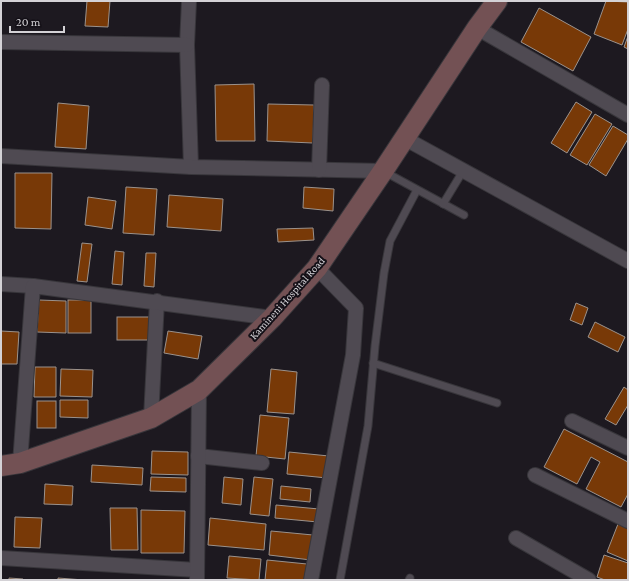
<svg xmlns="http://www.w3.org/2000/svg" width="629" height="581" font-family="'Crimson Pro',serif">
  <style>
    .building { fill: #783907; stroke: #9b928c }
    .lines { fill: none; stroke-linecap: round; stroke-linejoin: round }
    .lane-casing { stroke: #38363b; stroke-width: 9 }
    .street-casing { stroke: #38363b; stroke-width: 16 }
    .secondary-casing { stroke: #38363b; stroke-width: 22 }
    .lane { stroke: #4f4a52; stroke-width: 7 }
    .street { stroke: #4f4a52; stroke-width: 14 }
    .secondary { stroke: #735154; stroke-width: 20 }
    .labels { text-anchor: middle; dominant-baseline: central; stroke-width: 4; stroke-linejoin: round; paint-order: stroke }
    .street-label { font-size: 11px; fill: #d4d2d6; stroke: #141017 }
  </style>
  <rect width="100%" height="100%" fill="#1d1920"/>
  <g class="building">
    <polygon points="87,1 110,1 108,27 85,26"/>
    <polygon points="606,1 628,2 628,29 622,45 594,34"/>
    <polygon points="539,8 591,37 573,71 521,42"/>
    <polygon points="628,36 628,49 624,47"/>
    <polygon points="254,84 255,141 216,141 215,85"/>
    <polygon points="576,102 592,112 567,153 551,143"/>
    <polygon points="58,103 89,106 86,149 55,147"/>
    <polygon points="268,104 314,105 313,143 267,141"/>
    <polygon points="595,114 612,124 587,165 570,155"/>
    <polygon points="613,126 628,135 628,139 606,176 589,165"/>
    <polygon points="15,173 52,173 51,229 15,228"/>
    <polygon points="126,187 157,189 154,235 123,233"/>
    <polygon points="304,187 334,189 333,211 303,208"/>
    <polygon points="169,195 223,199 221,231 167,227"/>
    <polygon points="88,197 116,201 112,229 85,225"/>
    <polygon points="313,228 314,240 278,242 277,229"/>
    <polygon points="82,243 92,244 87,282 77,281"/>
    <polygon points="115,251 124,252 122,285 112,284"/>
    <polygon points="146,253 156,253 154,287 144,286"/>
    <polygon points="39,300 66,301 66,333 37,332"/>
    <rect x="68" y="300" width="23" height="33"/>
    <polygon points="576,303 588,308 582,325 570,320"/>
    <rect x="117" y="317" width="35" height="23"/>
    <polygon points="595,322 625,337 618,352 588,337"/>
    <polygon points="1,331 19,332 17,364 1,364"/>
    <polygon points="168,331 202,336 198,359 164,353"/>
    <polygon points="35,367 56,367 56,397 34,397"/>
    <polygon points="61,369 93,370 92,397 60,396"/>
    <polygon points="271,369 297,372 294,414 267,412"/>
    <polygon points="624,387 628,390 628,405 616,425 605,419"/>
    <polygon points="60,400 88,400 88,418 60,417"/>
    <rect x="37" y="401" width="19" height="27"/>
    <polygon points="260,415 289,418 285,459 256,456"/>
    <polygon points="564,429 628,462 628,494 621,507 586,489 600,462 591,457 577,484 544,467"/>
    <polygon points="152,451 188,452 188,475 151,474"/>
    <polygon points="289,452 329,456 327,478 287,474"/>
    <polygon points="92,465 143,468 142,485 91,482"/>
    <polygon points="151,477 186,478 186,492 150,491"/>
    <polygon points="224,477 243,479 241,505 222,503"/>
    <polygon points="254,477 273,479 269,516 250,514"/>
    <polygon points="45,484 73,486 72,505 44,504"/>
    <polygon points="281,486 311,489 310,502 280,499"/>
    <polygon points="276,505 319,509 318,522 275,518"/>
    <polygon points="110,508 137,508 138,550 111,550"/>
    <polygon points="141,510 185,511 184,553 141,553"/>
    <polygon points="15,517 42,518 40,548 14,547"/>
    <polygon points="210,518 266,524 264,550 208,545"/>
    <polygon points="618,524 628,528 628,561 607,552"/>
    <polygon points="271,531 313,535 311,560 269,555"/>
    <polygon points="604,555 628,563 628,580 605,580 597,577"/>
    <polygon points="229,556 261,559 259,580 227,578"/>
    <polygon points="267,560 307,564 305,580 265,580"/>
    <polygon points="9,578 23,579 22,580 9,580"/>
    <polygon points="58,578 84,580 58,580"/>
  </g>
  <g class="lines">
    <g class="lane-casing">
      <g id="lane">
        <polyline points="385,172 464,215"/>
        <polyline points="443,204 463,171"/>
        <polyline points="373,363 497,403"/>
        <polyline points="340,580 368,426 375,346 384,273 390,241 417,190"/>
        <polyline points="409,580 410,578"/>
      </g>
    </g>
    <g class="street-casing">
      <g id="street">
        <polyline points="189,1 187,45 191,167"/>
        <polyline points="477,28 628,115"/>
        <polyline points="1,42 187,45"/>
        <polyline points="404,138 628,261"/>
        <polyline points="1,156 191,167 383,171"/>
        <polyline points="319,170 322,85"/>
        <polyline points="1,284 33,286"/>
        <polyline points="151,418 157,301"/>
        <polyline points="572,421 628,448"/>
        <polyline points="198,456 262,463"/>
        <polyline points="20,463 33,286 272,318"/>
        <polyline points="535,475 628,521"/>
        <polyline points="516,538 589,580"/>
        <polyline points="1,558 197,570"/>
        <polyline points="197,580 199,390"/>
        <polyline points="311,580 353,355 356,308 317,268"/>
      </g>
    </g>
    <g class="secondary-casing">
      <polyline id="secondary" points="1,466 20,463 151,418 199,390 272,318 317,268 383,171 477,28 497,1"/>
    </g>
    <use href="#lane" class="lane"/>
    <use href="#street" class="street"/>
    <use href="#secondary" class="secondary"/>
  </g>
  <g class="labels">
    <g class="street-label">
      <text transform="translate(287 298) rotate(-48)">Kamineni Hospital Road</text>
    </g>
  </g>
  <rect width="629" height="581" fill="none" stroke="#d4d2d6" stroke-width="4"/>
  <path d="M10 26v6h54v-6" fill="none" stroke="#d4d2d6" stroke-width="2"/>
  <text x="16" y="26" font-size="12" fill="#d4d2d6" stroke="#141017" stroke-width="3" paint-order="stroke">20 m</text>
</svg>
